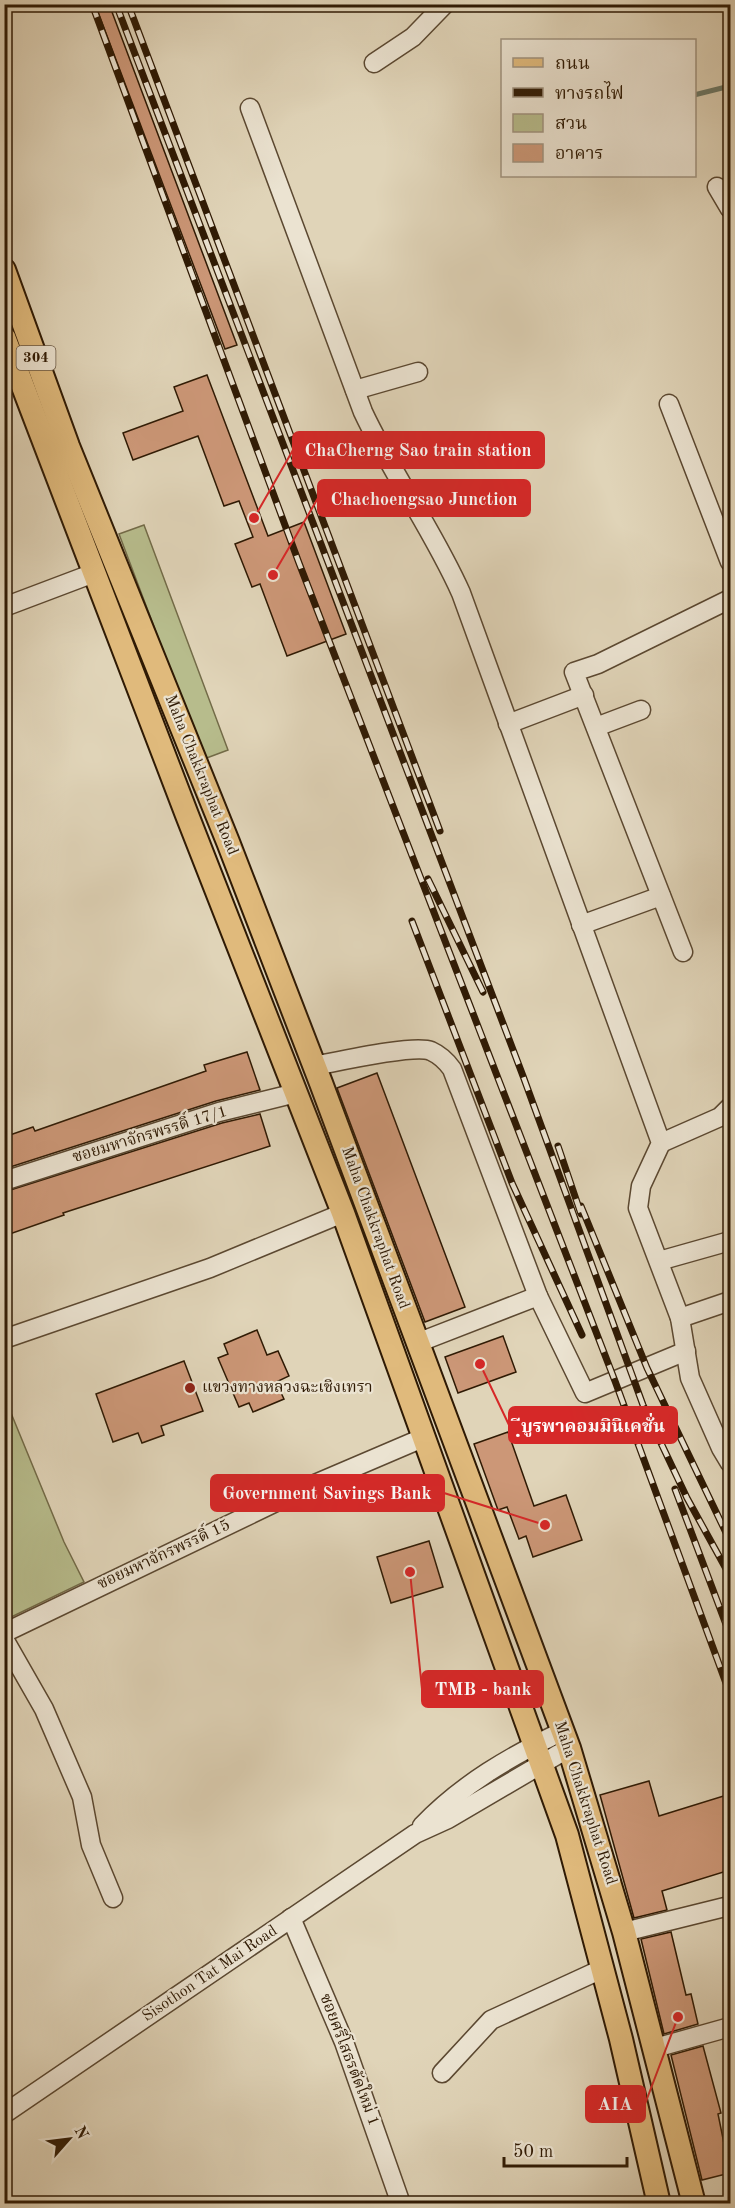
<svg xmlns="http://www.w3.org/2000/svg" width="735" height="2208" font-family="'Old Standard TT','Noto Serif Thai',serif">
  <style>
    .green { fill: #b7bc8c; stroke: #736b48; stroke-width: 1.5 }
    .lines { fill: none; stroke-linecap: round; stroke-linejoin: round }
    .stream { stroke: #6c7968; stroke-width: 5 }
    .building { fill: #cc9777; stroke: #2f1a04; stroke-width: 1.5 }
    .minor-casing { stroke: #5b4831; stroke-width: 21 }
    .major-casing { stroke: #2f1a04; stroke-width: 26 }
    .minor { stroke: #ebe3d1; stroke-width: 18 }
    .major { stroke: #e0ba7c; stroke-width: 22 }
    .rail-casing { stroke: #2f1a04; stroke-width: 7 }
    .rail { stroke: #ebe3d1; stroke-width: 4.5; stroke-dasharray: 14; stroke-linecap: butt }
    .poi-dot { fill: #8f2418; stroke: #ebe3d1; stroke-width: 2 }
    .labels { text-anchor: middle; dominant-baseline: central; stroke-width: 4.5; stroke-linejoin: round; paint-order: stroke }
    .shield { fill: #ebe3d1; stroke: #675642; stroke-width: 1.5 }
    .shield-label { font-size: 15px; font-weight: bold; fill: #2f1a04 }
    .street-label { font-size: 16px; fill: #2f1a04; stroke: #ebe3d1 }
    .poi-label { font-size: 16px; fill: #2f1a04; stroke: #ebe3d1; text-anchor: start }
    .leader { fill: none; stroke: #d62828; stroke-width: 2 }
    .callout-dot { fill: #d62828; stroke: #ebe3d1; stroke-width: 2 }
    .callout { fill: #d62828; stroke: #d62828; stroke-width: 2 }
    .callout-label { font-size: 18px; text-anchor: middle; font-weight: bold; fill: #fff }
  </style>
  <rect width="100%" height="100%" fill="#e0d4b8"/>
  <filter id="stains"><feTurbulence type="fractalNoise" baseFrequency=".00333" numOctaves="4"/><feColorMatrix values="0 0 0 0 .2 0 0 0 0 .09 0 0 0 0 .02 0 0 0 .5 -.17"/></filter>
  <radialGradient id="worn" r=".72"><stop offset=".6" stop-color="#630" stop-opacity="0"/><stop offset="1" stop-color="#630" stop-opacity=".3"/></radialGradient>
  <g class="green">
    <polygon points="144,525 228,750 204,759 119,534"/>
    <polygon points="4,1396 64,1542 84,1582 5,1620"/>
  </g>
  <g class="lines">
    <polyline class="stream" points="694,95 730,86"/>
  </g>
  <g class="building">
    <polygon points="95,4 109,4 237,345 225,349"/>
    <polygon points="207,375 268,536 304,522 346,634 287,656 260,584 252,587 235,544 253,537 239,501 224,506 198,436 133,460 123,433 183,411 174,387"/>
    <polygon points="247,1052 260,1090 216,1101 4,1169 4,1137 33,1127 35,1131 206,1071 204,1065"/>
    <polygon points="377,1073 465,1307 425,1322 337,1088"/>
    <polygon points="260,1114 270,1146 63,1213 64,1215 4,1236 4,1192 222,1123"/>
    <polygon points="257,1330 267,1355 278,1351 289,1376 276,1382 284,1399 253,1412 249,1403 239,1407 218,1358 228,1354 224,1344"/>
    <polygon points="503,1336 516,1372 458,1393 445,1357"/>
    <polygon points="184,1361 203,1411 161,1426 164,1435 142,1443 138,1433 113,1442 96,1394"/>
    <polygon points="508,1432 534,1506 566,1495 582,1540 533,1557 526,1536 519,1539 507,1507 498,1510 474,1444"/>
    <polygon points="429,1541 443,1587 391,1603 377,1557"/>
    <polygon points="649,1781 659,1816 730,1794 730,1870 662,1891 667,1910 634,1918 600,1795"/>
    <polygon points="671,1932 686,1995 691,1994 698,2024 664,2034 641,1939"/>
    <polygon points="703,2046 721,2113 718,2114 730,2173 702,2180 671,2055"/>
  </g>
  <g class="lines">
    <g class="minor-casing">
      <g id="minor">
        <polyline points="374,63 413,37 445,4"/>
        <path d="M250,108l113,304c29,62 70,118 98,181l200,550 -20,43 -3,22 42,110 10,60 31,70 9,15"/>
        <polyline points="717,187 730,209"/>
        <polyline points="355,390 418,372"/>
        <polyline points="669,404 730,562"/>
        <polyline points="4,607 94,573"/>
        <polyline points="508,724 584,695"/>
        <polyline points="596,727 641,710"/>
        <polyline points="581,925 661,896"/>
        <polyline points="683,952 574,672 598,664 730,599"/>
        <path d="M314,1066c22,-4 100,-22 117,-15 9,4 16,11 21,18l86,227"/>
        <polyline points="661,1143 720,1117 730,1107"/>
        <polyline points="4,1181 219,1112 296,1093"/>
        <polyline points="659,1261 730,1241"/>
        <polyline points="680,1318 730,1301"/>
        <polyline points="4,1339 210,1268 343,1213"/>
        <polyline points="417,1343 538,1296 585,1393 686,1351"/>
        <polyline points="4,1633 301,1490 425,1437"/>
        <polyline points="4,1639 44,1709 82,1797 91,1845 113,1898"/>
        <path d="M422,1826c40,-42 89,-70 141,-95"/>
        <polyline points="291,1918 344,2042 401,2204"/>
        <polyline points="624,1932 729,1906"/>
        <polyline points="655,2048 730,2027"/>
        <polyline points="442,2073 491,2020 602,1969"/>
        <polyline points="4,2114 415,1834 448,1819 569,1748"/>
      </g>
    </g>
    <g class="major-casing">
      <g id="major">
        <polyline points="4,270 68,446 228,842 321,1083 569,1748 624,1932 694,2204"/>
        <polyline points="4,337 187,815 343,1213 567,1835 621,2039 659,2204"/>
      </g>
    </g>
    <use href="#minor" class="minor"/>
    <use href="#major" class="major"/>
    <g class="rail-casing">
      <g id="rail">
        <polyline points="92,4 299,563 615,1381 730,1694"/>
        <polyline points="116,4 523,1076 643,1405 687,1498 730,1576"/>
        <polyline points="128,4 440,831"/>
        <polyline points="428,879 483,992"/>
        <polyline points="412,921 512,1183 582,1335"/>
        <polyline points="558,1146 581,1214"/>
        <polyline points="581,1206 647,1368 730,1541"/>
        <polyline points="675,1489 730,1635"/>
      </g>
    </g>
    <use href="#rail" class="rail"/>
  </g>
  <circle class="poi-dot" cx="190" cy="1388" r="6"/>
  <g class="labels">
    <rect class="shield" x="16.5" y="346" width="39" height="24" rx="4.5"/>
    <g class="shield-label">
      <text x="36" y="358">304</text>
    </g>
    <g class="street-label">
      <text transform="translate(201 775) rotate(68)">Maha Chakkraphat Road</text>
      <text transform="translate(150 1135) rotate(-17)">ซอยมหาจักรพรรดิ์ 17/1</text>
      <text transform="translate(375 1228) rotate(70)">Maha Chakkraphat Road</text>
      <text transform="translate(164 1555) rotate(-25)">ซอยมหาจักรพรรดิ์ 15</text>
      <text transform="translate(585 1803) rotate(72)">Maha Chakkraphat Road</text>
      <text transform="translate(210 1974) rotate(-34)">Sisothon Tat Mai Road</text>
      <text transform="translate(349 2060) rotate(69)">ซอยศรีโสธรตัดใหม่ 1</text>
    </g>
    <g class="poi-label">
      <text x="202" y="1388">แขวงทางหลวงฉะเชิงเทรา</text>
    </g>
  </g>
  <path class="leader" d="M254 518L293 450M273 575L318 498M480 1364L509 1425M545 1525L444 1493M410 1572L422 1689M678 2017L645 2104"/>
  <g class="callout-dot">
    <circle cx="254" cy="518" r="6"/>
    <circle cx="273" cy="575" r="6"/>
    <circle cx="480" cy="1364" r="6"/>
    <circle cx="545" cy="1525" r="6"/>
    <circle cx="410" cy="1572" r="6"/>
    <circle cx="678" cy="2017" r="6"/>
  </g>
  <g class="callout">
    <rect x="293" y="432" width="251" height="36" rx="6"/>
    <rect x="318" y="480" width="212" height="36" rx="6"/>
    <rect x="509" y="1407" width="168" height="36" rx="6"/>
    <rect x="211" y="1475" width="233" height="36" rx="6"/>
    <rect x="422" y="1671" width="121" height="36" rx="6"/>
    <rect x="586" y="2086" width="59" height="36" rx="6"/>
  </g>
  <g class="callout-label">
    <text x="418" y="456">ChaCherng Sao train station</text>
    <text x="424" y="505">Chachoengsao Junction</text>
    <text x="593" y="1432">ฺีบูรพาคอมมินิเคชั่น</text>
    <text x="327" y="1499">Government Savings Bank</text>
    <text x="483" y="1695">TMB - bank</text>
    <text x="615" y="2110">AIA</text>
  </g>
  <rect width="735" height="2208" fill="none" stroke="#e0d4b8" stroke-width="24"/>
  <rect x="6" y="6" width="723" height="2196" fill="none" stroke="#2f1a04" stroke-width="3"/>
  <rect x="12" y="12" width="711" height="2184" fill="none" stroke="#2f1a04" stroke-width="1.5"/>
  <rect x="501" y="39" width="195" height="138" fill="#ebe3d1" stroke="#a0937f" stroke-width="1.5"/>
  <rect x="513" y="58" width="30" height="9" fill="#e0ba7c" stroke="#a0937f" stroke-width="1.5"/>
  <text x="555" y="69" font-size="18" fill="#2f1a04">ถนน</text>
  <rect x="513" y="88" width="30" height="9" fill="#2f1a04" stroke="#a0937f" stroke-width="1.5"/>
  <text x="555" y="99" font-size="18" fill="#2f1a04">ทางรถไฟ</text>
  <rect x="513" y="114" width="30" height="18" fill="#b7bc8c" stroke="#a0937f" stroke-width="1.5"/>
  <text x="555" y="129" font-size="18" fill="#2f1a04">สวน</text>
  <rect x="513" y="144" width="30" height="18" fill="#cc9777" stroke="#a0937f" stroke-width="1.5"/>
  <text x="555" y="159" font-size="18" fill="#2f1a04">อาคาร</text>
  <g transform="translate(69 2139) rotate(62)" stroke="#ebe3d1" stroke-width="4.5" paint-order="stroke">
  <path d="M0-4.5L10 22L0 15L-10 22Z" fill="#2f1a04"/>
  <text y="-9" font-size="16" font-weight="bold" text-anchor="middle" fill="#2f1a04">N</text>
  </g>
  <path d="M504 2157v9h123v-9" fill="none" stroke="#2f1a04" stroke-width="3"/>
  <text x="513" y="2157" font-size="18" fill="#2f1a04" stroke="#ebe3d1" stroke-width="4.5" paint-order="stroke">50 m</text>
  <rect width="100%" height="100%" filter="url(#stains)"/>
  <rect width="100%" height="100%" fill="url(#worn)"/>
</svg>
